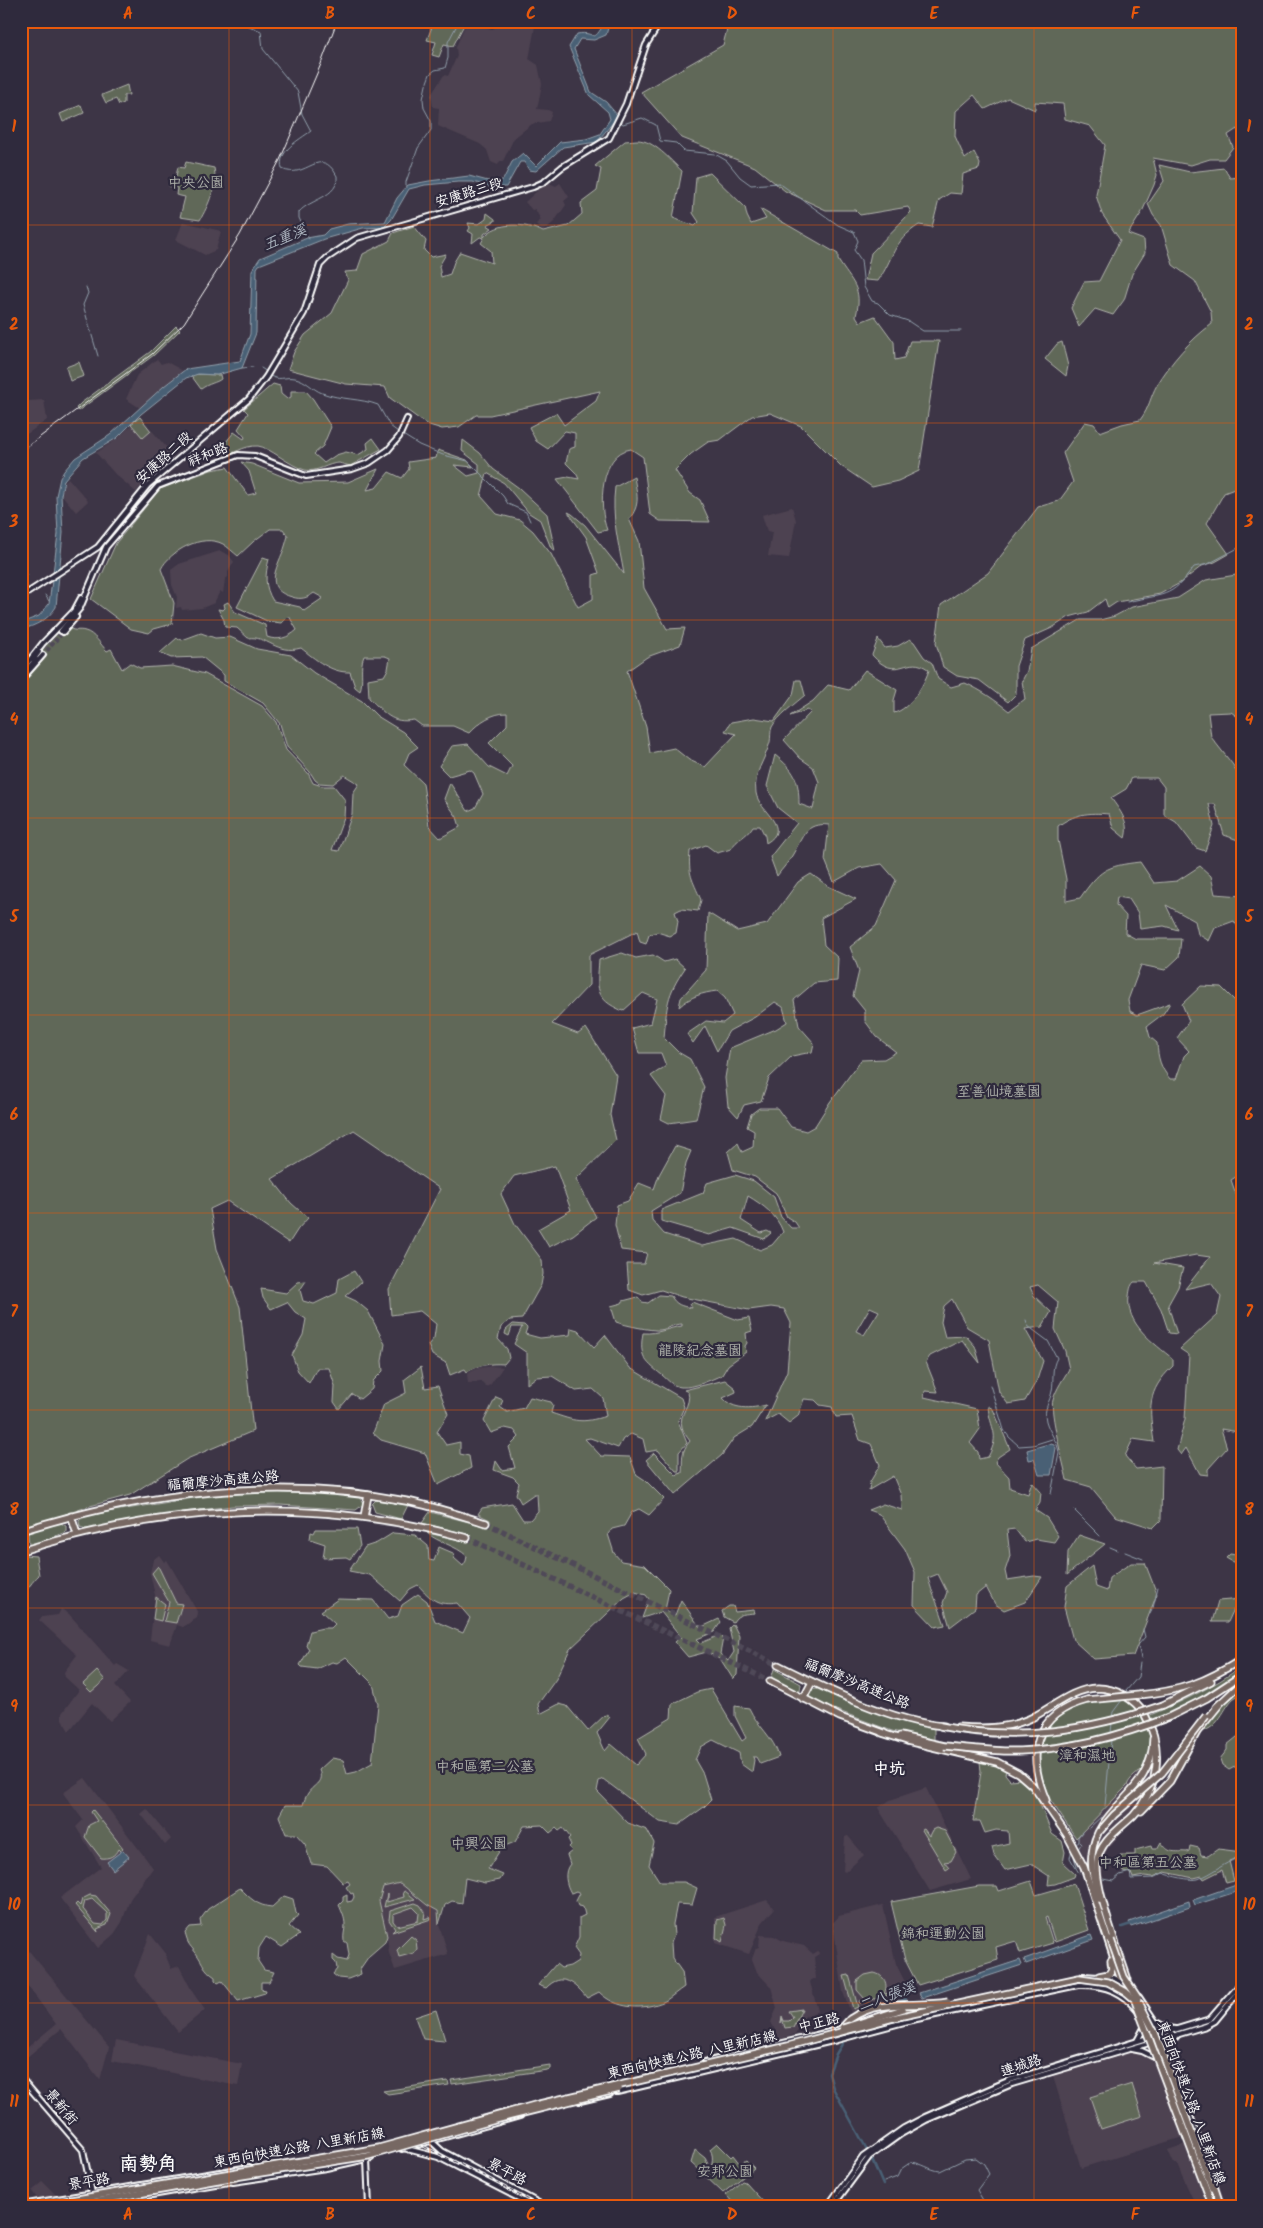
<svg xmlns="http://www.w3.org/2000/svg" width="1263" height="2228" font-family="Kalam,'LXGW WenKai TC',sans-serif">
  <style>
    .built { fill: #4e4251 }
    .green { fill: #616759; stroke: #b0b3ac; fill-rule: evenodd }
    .water { fill: #4a6075; stroke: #92a0ac }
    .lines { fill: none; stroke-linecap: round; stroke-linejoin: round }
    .stream { stroke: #92a0ac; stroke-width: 1 }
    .canal { stroke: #4a6075; stroke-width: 2.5 }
    .secondary-tunnel { stroke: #504958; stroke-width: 4; stroke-dasharray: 4 2; stroke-linecap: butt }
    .highway-tunnel { stroke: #504958; stroke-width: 5.5; stroke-dasharray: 5.5 3; stroke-linecap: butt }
    .secondary-casing { stroke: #fff; stroke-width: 8 }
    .highway-casing { stroke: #fff; stroke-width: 9 }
    .secondary { stroke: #2f2a3d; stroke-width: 4 }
    .highway { stroke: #776864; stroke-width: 5.5 }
    .tram { stroke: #fff; stroke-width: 1 }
    .rail-casing { stroke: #fff; stroke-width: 3 }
    .rail { stroke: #2f2a3d; stroke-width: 1; stroke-dasharray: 4; stroke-linecap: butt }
    .highway-bridge-casing { stroke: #fff; stroke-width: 9; stroke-linecap: butt }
    .highway-bridge { stroke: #776864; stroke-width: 5.5 }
    .grid { fill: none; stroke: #e8590c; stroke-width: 1; stroke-opacity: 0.55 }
    .labels { text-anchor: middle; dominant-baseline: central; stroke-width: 4.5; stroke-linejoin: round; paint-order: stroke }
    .park-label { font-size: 14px; fill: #b0b3ac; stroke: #2f2a3d }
    .street-label { font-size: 14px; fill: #fff; stroke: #2f2a3d }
    .water-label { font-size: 15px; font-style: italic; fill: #aeb7c1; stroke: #2f2a3d }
    .quarter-label { font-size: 16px; font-weight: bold; fill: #fff; stroke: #2f2a3d }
    .district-label { font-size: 19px; font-weight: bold; fill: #fff; stroke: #2f2a3d }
    .neatline { fill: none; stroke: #e8590c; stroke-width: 2 }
    .grid-label { font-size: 16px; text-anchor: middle; font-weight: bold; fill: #e8590c }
  </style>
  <rect width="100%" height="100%" fill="#3d3546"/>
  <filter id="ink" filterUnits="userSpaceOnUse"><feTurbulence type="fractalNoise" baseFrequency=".02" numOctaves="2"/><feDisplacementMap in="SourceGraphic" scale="10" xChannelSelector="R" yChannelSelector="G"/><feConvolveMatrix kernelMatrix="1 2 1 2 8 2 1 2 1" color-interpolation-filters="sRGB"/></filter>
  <g filter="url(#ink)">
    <g class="built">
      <polygon points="467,21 492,29 500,25 502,21 536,21 529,59 538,65 542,84 537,109 548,110 552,112 549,121 532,124 514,138 503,161 500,161 498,165 491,162 487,150 480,144 438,126 439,108 433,107 431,95 444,75 448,76 457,56 456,47"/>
      <polygon points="547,182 556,186 560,183 569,197 564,201 566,205 554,222 543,231 536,224 541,220 535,209 532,210 525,202"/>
      <polygon points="183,222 221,231 216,250 205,255 176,240"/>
      <polygon points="157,359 161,364 167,362 183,371 140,408 126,399 137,375"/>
      <polygon points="44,400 47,420 21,438 21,407 28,401"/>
      <polygon points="140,417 174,456 145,480 136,492 116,475 96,453 117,439"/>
      <polygon points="68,478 88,501 76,512 62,495 64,483"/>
      <polygon points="792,507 796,520 789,558 768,556 772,532 767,531 762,515"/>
      <polygon points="220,551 229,555 234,562 228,572 228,577 225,579 223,593 220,591 214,603 202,608 182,610 181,607 176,608 177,597 172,585 171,570 179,564"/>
      <polygon points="493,1366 503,1367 490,1385 486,1387 481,1382 468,1383 467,1374 478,1368"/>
      <polygon points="159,1555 164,1562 167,1560 198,1613 197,1618 183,1627 177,1625 170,1645 150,1640 155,1595 150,1573 153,1560"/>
      <polygon points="61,1609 69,1614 115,1666 117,1664 129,1671 115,1686 130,1702 110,1721 92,1703 69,1731 62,1719 62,1713 79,1690 65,1677 64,1672 77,1655 39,1620 42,1617 58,1615"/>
      <polygon points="1145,1767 1153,1777 1145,1805 1101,1857 1104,1885 1094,1889 1087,1864 1076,1838 1128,1782"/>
      <polygon points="85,1778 153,1868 130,1899 122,1922 114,1934 98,1948 60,1898 101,1867 76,1827 83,1820 63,1793"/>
      <polygon points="926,1788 971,1879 930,1891 878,1808 890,1800"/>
      <polygon points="147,1809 171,1839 165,1845 141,1814"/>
      <polygon points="848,1836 864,1855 845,1872 843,1871 845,1837"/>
      <polygon points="400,1882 427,1905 438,1911 439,1924 448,1954 395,1970 389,1953 387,1936 379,1901 383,1887"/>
      <polygon points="767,1900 774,1909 762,1923 749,1954 715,1943 715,1917"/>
      <polygon points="883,1905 896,1964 907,1986 906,1989 851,2013 843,1992 833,1923 839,1916"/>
      <polygon points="150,1934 164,1951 171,1969 179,1966 193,1993 205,2010 178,2032 134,1976"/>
      <polygon points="760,1935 774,1936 783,1941 804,1946 813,1954 818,1951 819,1954 814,1957 816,1979 812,1979 810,1982 818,2011 805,2016 795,2034 780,2040 771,2022 777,2008 771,1987 757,1972 752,1959 756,1948 759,1947"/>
      <polygon points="24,1945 109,2047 100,2080 61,2029 21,2062 21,2053 56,2024 21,1977 21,1947"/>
      <polygon points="116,2040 242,2064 238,2086 112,2061"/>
      <polygon points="1127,2051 1136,2052 1154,2062 1183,2137 1081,2168 1052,2073"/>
      <polygon points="1186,2144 1208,2202 1196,2206 1177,2164 1174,2164 1168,2150"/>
      <polygon points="43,2182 56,2195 56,2197 38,2200 32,2191"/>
    </g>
    <g class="green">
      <polygon points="434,21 466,21 453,46 444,44 439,57 432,55 436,42 427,40"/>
      <path d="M729,21h513v117l-5,-9 -9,6 5,12 -9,12h-14l-19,6 -38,-7 4,17 -3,10 -12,27 -14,22 16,6 1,13 -13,21 -8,26 -11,15 -18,-6 -16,18 -8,-19 13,-26 15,-1 21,-41 -18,-26 -6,-19 9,-50 -15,-19 -25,-7 -2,-15 -28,-2v8l-27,-12 -23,11 -11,-14 -18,16 -1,25 10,23 9,-7 6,12 -1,5 -16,5 -2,20 -11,-1 -11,7 -7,27 -13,-2c-27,17 -25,33 -41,56l-13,-1 6,-27 40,-41 -3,-5 -48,8 -5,-5h-29l-41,-19 -30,-24 -73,-29 -41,-46 82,-47z"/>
      <polygon points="127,85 129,95 124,95 124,103 119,105 116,99 106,103 102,95"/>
      <polygon points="81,105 84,113 63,122 60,114"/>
      <path d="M637,140c17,0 33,20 45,31l-9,47 22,8 4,-4 -6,-9 3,-36 14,-4 35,34 2,9 4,8 15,-5 -6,-10 78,45v6c14,23 25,27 18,56l4,6 15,-6 19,26 1,18 9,-2 6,-17h29l-20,130 -21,10 -26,6 -31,-21 -40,-40 -31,-13 -18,3 -32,24 -12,2 -17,12 -16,16 15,23 10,7 10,22 -50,-1 -10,-7 -7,-57 -12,-8c-31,4 -33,58 -24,81l-9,2 -41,-53 11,-2 11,2 -3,-6 -10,-10 3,-14 6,-2v-14l-10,-2 -17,18 -12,-8 -7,-14 27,-14 8,12 32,-24 4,-10 -110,24h-14l-17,12 -17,2 -16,-5 -36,-26 -5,-11 -39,-3 -58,-15 6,-17 11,-17 27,-22 16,-33 -3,-8 12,-1 6,-17 26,-13 4,-8 21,-7 12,15 -2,9 7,7 15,-3 -7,12 2,11 9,-3 4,-12 6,-10 32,11 -1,-12 -10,-8 3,-5 -4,-1 -8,6 1,-9 -5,-3 2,-3 -2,-5 11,1 7,-5 1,-6 8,6v2l-8,4 5,3 -8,6v3c13,-16 42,-14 59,-5l25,-6 14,-12 -1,-11 16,-12 4,-22 -6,-3 30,-25z"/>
      <path d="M186,162l28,6c4,17 -6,38 -14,52l-20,-3 5,-20 -9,-2 1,-7 -8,-2 1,-6h3l1,-4h2l2,-9 6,1z"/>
      <path d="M1159,165l31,7 34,-4 6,10 12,-1v309l-18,7 -17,30 22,31 -14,8 -13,4 -22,17 -20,11 -43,8 -9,6 -3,-9 -17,13 -19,5 -17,11 -27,12 -9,26v28l-8,8 -29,-22 -22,-4 -14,-9 -7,-24 5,-38 47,-32 50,-66 21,-6 14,-19 -10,-29 22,-31 9,2 6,8 22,-8 18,-4c10,-13 10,-23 17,-35 14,-23 33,-45 55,-61l-1,-12 -16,-31 -22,-16 -12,-40 -8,-10 -5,-11 16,-23z"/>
      <polygon points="176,326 180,330 154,355 78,411 76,408 81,403 150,352"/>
      <polygon points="1062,342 1068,366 1066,376 1045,359 1057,344"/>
      <polygon points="79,362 84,376 70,381 66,367"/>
      <path d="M190,374l30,1 1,4c-5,4 -12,4 -20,10z"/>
      <path d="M273,384l7,2 1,8 6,5 4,-2v-6h15l7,8 18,28 -8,19 -9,8 10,9 12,-8 10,-3 12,3 10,-6 -1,-6 6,-5 8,11 -31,17c-3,-1 -8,-2 -11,-3 -11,0 -22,10 -34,7 -15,-4 -36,-23 -47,-24 -16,-1 -24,10 -37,8l5,-12 8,-10 10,7 1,-2 -7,-8 10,-16 -4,-4z"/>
      <polygon points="140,417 151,431 143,438 131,424"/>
      <path d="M463,440l17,13 13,16 26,19 28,26 8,37 -4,-3 -11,-28 -11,-7 -25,-30 -17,-10 -6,23 16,18 23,6 13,11 18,23 27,53 15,-8v-24l6,-2 -13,-36 -18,-25 4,2 13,11 39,49c-5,-29 -13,-57 -9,-87l19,-10c3,17 7,28 -5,42l10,22 5,47 23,41 18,-1 -5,17 -33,12 -20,14 19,56 4,26 24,-5 15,12 16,7 31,-33 -11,-3 6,-9 23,-4 20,3 19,-26 3,-15h5l4,15c-8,7 -28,22 -33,32 -2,4 -1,11 -2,15 -5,19 -17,30 -14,51 3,19 37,34 10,50l-1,-7 -5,-10h-7c-7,12 -16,12 -22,23l-14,4 -11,-8 -16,6c-2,25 2,27 11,49l-3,11 -17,-2 -6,3 3,9 -2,12 -6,3 -13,-4 -8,3 -3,9 -6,-2 -3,-11 -48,24v30l-37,39 26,10 8,-6 30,47 -6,40 6,25 -40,39 20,38 -23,18 -24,12 -11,-18 33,-19 -16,-44 -41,10 -13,18 14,30 27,36 1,14 -2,11 -19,34 -12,1 -9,7 -3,12 9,10 2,9 -5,6c-14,-1 -25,1 -37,8l-2,-3 -15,6 -4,-12 -14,-8 -4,-10 6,-7 2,-14 -16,-13 -29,4 -2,-26 51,-100 -86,-59 -82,49 19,24 17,15 -10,11 -9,14 -62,-42 -17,8 7,40 23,58 13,124 -66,28 -57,36 -40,11 -69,23v-772l2,-5 -2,-2v-67l24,-27 -7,-5 20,-22 6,4 5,-5c6,4 10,1 16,3 9,2 16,14 22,20l4,-2 11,20 8,-6 10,5 32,-2 33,8 57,32 14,16 10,28 22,23 5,10 9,3h12l11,14 -1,17 -12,33 7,1 13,-37 1,-21 6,-9 -15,-9 -11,9 -14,-1 -4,-3 -5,-8 -23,-25 -7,-23 -17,-21 -39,-22v-6l-22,-18 -31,1 -11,-5 17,-15 5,2 19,-7 14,5 15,-1 27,12 34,6 23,18 48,28 15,15 26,16 15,15 -9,6 -5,12 19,18 6,43 11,12 20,-11 -3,-10 -13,-18 6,-16 18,28 7,-3 8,-14 -9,-21 -4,-3 -21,6 -10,-10 13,-20 16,-2 21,23 18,9 5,-10 -23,-23 18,-18v-12c-15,0 -28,9 -38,20l-16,-7h-31l-8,-6c-23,4 -29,-7 -45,-22l-1,-19 16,-3 4,-7 2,-11 -5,-2h-21c-5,11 0,23 -4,35l-5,-4 -5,-15c-19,1 -35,-13 -49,-24 -25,7 -34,-13 -53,-10l-11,-10 -12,-1 -1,-7 -6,-11 5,1 2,-2 -1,-4 4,-2 7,10 30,13 2,12c11,4 21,1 30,-7l-8,-14 -8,7 -14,-2 -30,-14 26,-50 6,2c-4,16 -5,27 4,42l27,6 4,4 19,-13 -9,-5c-7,5 -13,7 -22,4 -26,-7 -18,-24 -10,-43 3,-6 4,-12 6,-18l-5,-7h-13l-16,12 -16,15c-5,-4 -10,-9 -15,-12 -21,-11 -53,7 -62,25l13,34 -2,21 -18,5 -5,4 -18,-4 -40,-30 25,-56 44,-54 51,-19 16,-3 21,28 8,-2 -7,-22 -8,-9 11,2 47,19 49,-1 30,-13 -11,21 9,-2 13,-16 13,6 7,-9 -1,-7 28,-4 2,-8 29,10 6,7 -19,-2 14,11 11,-3v-9l-17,-13z"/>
      <path d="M1242,574v146l-11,-8 -23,1 3,24 22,28 9,18v61l-4,-4 -14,-5 -9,-31h-6l5,22 -9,25 -9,-3 -20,-26 -12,-7v-28l-7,-9h-25l-6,11 -15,9c9,13 19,24 14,40l-12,-10 -4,-14c-21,-2 -35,0 -51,12v14l8,39v22l14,-3c20,-28 25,-32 60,-36l14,21 23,-2 23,-15 11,10 4,18 27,2v37l-8,-12 -19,7 -6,13 -11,-7 -3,-13 -29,-16 12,25 -14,-4 -24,3 -2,-16 -9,-14 -12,-2 -1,8 10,11 -1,17 11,6h45l-2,18 -14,13 -24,-5 -13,35 2,11 7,4 33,-12 -7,11 -16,12 3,11 7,6c1,15 3,24 13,36h6l8,-23 5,-5 -12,-13 12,-17 -7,-17 19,-18 20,1 16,16 5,-1v171l-11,7 11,31v216l-4,5 -17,-3 6,19 -19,21v6l-8,-1 -14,-26 -5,7 -4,-5 8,-31 4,-64 -9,-6 37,-34 4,-18 -10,-14 -26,6 25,-32 -14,-2 -42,8 29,5 -5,19 -10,18 9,29 -8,-1 -8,-24 -15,-27h-12c-4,4 -4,8 -5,14 -4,28 25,47 44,63v7c-27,26 -24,42 -19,76l-21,-3 -8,17 11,13 26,-3 -1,54 -8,8 -38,-12 -24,-29 -24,-7c-3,-15 -18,-69 -14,-80 3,-11 11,-22 16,-31l-4,-18 -10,-22 3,-27 -20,-17 -8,2 4,9 17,16 -9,15 -17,2 18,32 -6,19 -12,21 -17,3 -9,-12 -10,-52 -22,-13 -15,-28 -8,7 -3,16 4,15 21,-1 9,10 5,17 -18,-23 -32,16 -4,6 12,30 -13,-1 -1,6 53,12 3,20 -10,14 8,9 1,7 9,-2c13,-24 2,-27 0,-51l5,3 17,40 -12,8 -3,5 14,15 1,11 18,6 4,-12 9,10 -1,10 -5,8 12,8 11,18 -4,6 -18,-3 -11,3 -10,-13 -8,1 3,26 -5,15 2,9 27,-4 8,1 -17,25 -21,8 -9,-6 -9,-17 -10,8 -1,13 -25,19 -7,-24 4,-11 -9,-18 -10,4c4,16 12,30 17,47l-10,2 -21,-22 1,-33 -10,-23 -26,-35 -11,-4 15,-6 19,6 -1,-15 -8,-19 -24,14 1,-8 10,-17 -9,-21 -11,-4 -8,-24 -16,1 -4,-10 -12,-2 -5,-5 -11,-1 -6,17 -9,7 -11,-9 -13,7 22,-50 4,-48 -7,-14 -13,-2 -22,3 -67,-13 -21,-7 -18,5 -14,-5 -2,-26h17l3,-11 -26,-3 -6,-25 2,-20 11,-4 11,-18 15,6 5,-14 16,-29 16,5 -5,12 -6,30 -29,18 1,9 12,14 38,12 34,-7 24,11 12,-5 11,-13c-6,-17 -20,-27 -35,-36l-7,24 20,13 6,-2 4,2 -7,6 -31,-11 -24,7 -48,-14v-11l42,-17 4,-10 28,-8 19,6 20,16 7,20 10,11h8l-4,-6 -8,-5 -11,-24 -21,-16 -22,-7 -5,-18 10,-9 4,9 11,-5 1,-16 -7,-4 4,-13 8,-6h18l14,19 15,4 9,-5 15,-24 31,-42 23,-1 12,-7 -19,-15 -12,-16v-10l-12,-15 6,-25 -9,-24 26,-21 20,-46 -14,-16 -23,4 -25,14 -9,-22 4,-35c-24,-3 -26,12 -36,29 -4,8 -11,15 -16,22l-7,-19 27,-34 -19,-15 -11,-22 8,-31c20,16 24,24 24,49l14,5 6,-27 -6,-15 -13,-9 -16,-18 27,-28 -4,-2 -17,6 23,-15 15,-16 21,5 16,-20 32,20 -3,10v13c16,-4 30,-28 35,-43 -22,-18 -31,14 -57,-15l6,-16 7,9 13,-2 12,-7 4,3 10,15 8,6 6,16 13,8 14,-4c16,7 30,17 44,28l16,-12 -3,-18 5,-10 4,-22 49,-29h20l15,-4 17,-9 46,-9 28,-18zM870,1307l9,4 -15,24 -8,-4z"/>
      <path d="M811,874l17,12 28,13 -35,19 3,27 14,13 -1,23 -23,2 -20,17 5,26 15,17 -2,9 -20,4 -23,22 -8,23 -17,4 -6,12 -10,-11 -3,-28 5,-30 46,-19 11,-7 -4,-15 -8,-5 -20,15 -26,14 -12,20 -12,-25 -12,17 -6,-9 19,-13 17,2 10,-8 -8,-17 -8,-7c-15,2 -26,5 -38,16l2,-9 25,-28 2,-57 29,18 30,-7 31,-42z"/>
      <path d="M622,953l14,5 17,-3 11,7 11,-3 10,9c-19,28 -18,37 -21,70l14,14 12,7 14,28 -8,32 -27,4 -8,-4 5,-23 -15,-20 15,-10 -5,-13h-22l-7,-25 19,-5 6,-24 -14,-6 -20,18c-29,-12 -26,-23 -24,-51z"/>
      <polygon points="354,1271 361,1282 345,1296 356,1301 368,1311 385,1344 382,1361 383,1371 373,1381 372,1389 360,1399 352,1394 339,1409 334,1402 335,1386 329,1368 317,1368 309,1383 298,1371 292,1355 303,1335 306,1319 295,1312 287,1302 271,1309 263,1298 261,1289 286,1293 298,1282 306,1281 300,1290 303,1301 314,1304 337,1293 339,1279"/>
      <path d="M659,1295l12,1c5,9 10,10 21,12l-2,-4 2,-2 46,18 11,-2 3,13 -6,2 1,10 -2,3 1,6 -18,13 -6,10c-12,5 -27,13 -41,12 -9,-1 -13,-7 -19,-12 -18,-14 -23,-19 -19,-42 15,1 25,-5 39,-7v-2c-9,0 -14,5 -22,6 -8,1 -36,-5 -44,-8l-5,-16 11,-3 1,-2 15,-4 4,5 6,1z"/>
      <path d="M513,1324l11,1 3,3 -2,6 15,4 30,-3 1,-7 7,2 16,17 11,-12 25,33 51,30 3,9 -6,14 9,22 -8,9v19h-3l-18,-21 -12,2 -3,-13 -12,-5 -8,5 -5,9 -28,-10 -5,1 16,17 29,1 6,17 9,6 19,19 -15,16 -10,-6 -7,3 -8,14 -12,3 -4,5 6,19 7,8 24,4 24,24 -4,22 10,4 6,-15 18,26h5l15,-7 2,3 -7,10 -17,7 4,4 19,-8 3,3 -3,16 8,7 6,-9 -5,-24 4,-4 6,12 -2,39 -4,4 -12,-19 -14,-8 -19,5 -13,-15 6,-5 -20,-25 -19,6 7,-19 -3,-4 -11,-3 -11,6 -54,51 -14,30 -18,25 2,10 19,-10 8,2 21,25 18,-17 4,3 -13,16 8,18 6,-7 25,21 10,-11 -8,-16 33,-20 1,-14 25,-12 14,-3 31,52 4,-3 -11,-22v-10l14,2c8,18 25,29 30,49l-19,7 -4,-7h-3l1,3 -2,12 -11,-8 -2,-11 -26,-13 -12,7 -6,13 8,14 8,26 -7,7 -25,18 -19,-3 -57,-43 -4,2 -2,10 31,32 19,7 7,13 -5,22 11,17h24l13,6 -5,17 -15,-1 -4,20 1,11 -3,8 1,15 10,14 2,15c-6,4 -13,10 -19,14 -22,10 -49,8 -66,-9l-12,6c-11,-14 -25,-27 -41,-10l-8,-3 18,-21 5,4 9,-2 8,-5 1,-6 -5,-7 5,-11v-19l6,-3 -2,-8 -5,-1 -2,-5 4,-8 -4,-2 -5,2c-5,-8 -8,-21 -1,-29l-3,-9 5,-4 -3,-4 2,-2 -3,-6 2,-2 -7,-9 -4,3 -3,-3 -6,5 -8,-8 -18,1 -9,16 -13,5 -14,22 15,6 -3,5 -15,3 -20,-5 -3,25 -10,-2 -7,4 -6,19 -1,-13 -11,-6 -27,-22 -17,4 -4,14 8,35 -2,6 -16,14 -9,13 1,5 -13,5 -10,-1 -5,-4 4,-5 -1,-6 -3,-3v-5l5,4 9,2 2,-6 -2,-12 -3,-2c-1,-6 1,-10 1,-16 0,-7 -3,-13 -6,-20l4,-4v-4l4,-2v7l5,-1 2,-4 -1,-4 -2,1 -5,-7 4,-3 -2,-3 -5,2 -16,-17 -16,-2 -6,-20 -9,-10h-10l-7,-18 6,-11h18c1,-4 3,-9 5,-12 6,-9 16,-10 11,-23l13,-12 11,2 4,14 9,-2 16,-9 6,-59 -5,-20 -27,-27 -9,6 -5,-1 -15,7 -15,-2 -2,-2 9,-16 -3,-4 4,-14 13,-3h8l4,-4 -14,-13 17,-12 35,1 15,19 10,-3 4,-11 16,-11 9,7 8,20 28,12 7,-15 -13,-15c-20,3 -26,-4 -39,-18l-8,4 -10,12 -30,-26 -21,-4 16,-24 12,-4 16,-10 22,2 13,11 1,14 5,1 5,-14 14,6 1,5 9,8 3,-5 1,-5c-12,-11 -28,-13 -40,-23l39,8 1,-7 -45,-11 8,-11 58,15 2,-7 -12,-6 4,-6 30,-5 11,17h7l8,-9 -1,-17h-3l-13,9 -5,-9 3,-11 -6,-6 -19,-7 2,-9 6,9 13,-2 -6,-21 10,-10 -5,-7 -9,-2 -14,5 -7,-12 12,-24 7,3 -3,7 7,5 17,-4 6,-11 21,5 2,3 -2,8c24,8 30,11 55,3l-3,-18 -10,-9 -17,2 -24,-15 -16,1 -9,7v-31l-13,-9 8,-17h-10l-3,9 -4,-2 1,-4z"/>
      <polygon points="421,1367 425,1388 438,1386 448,1414 437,1432 446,1445 460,1442 460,1454 469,1456 471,1468 438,1485 425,1453 381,1440 373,1433 384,1404 406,1393 404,1380"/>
      <path d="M725,1380l10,8 1,4 -13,6c10,12 28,11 43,7l-14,22 -18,11 -12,17 -47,40 -29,-35 8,-7 22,22 6,-2c1,-13 -2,-21 8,-32 -3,-4 -7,-9 -8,-14 -4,-13 10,-22 6,-35l-4,-2z"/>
      <polygon points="286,1491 358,1496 364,1504 356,1510 280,1505 232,1506 183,1512 86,1529 80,1527 79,1521 83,1516 212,1495"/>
      <polygon points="376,1500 408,1505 401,1519 375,1512 372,1504"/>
      <polygon points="59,1522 66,1526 66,1532 29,1546 28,1532"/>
      <polygon points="316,1529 357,1529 360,1546 350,1559 346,1557 323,1558 325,1544 310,1539 311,1532 314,1533"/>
      <polygon points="1079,1535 1105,1544 1067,1575 1068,1552"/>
      <path d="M21,1543l3,12 12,1 3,19c-6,6 -13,14 -15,23 -2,10 7,21 -3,30z"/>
      <polygon points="1230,1554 1242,1556 1242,1590 1238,1589 1238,1565 1226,1558"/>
      <polygon points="1131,1563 1145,1563 1157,1594 1133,1656 1094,1659 1073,1640 1064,1607 1067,1586 1092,1566 1096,1587 1107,1591 1109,1578"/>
      <polygon points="158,1566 176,1603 182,1604 176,1623 164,1621 169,1602 152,1573"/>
      <polygon points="156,1597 165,1604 161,1621 153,1619"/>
      <polygon points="1242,1599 1242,1611 1234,1609 1228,1622 1212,1622 1218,1601"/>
      <path d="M729,1606h4l2,6 19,-2 1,3c-9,1 -17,0 -22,9l-9,-5 -2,-6z"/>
      <path d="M1242,1666v4l-45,29 -45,21 -4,-4c33,-14 66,-29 94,-50z"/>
      <polygon points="774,1669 801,1684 800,1691 795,1692 771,1679"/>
      <polygon points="97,1671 105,1680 91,1692 83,1684"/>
      <path d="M1242,1688v7c-17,1 -18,31 -39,36l17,-23z"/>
      <polygon points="817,1689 865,1708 934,1729 934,1740 892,1731 815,1702 808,1696 810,1690"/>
      <path d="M1120,1698c27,6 39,45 25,68 -5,7 -16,11 -18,20l-51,52 -29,-43 -9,-24 1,-27 10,-20 13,-12 20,-9z"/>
      <polygon points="1242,1733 1242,1763 1229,1770 1222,1765 1220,1759 1227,1750 1227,1745"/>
      <polygon points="980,1761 988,1762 1006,1770 1005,1774 1010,1780 1020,1779 1037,1797 1052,1834 1062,1841 1065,1852 1063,1863 1075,1874 1074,1877 1055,1884 1048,1885 1049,1876 1031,1864 1005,1870 994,1855 992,1847 1009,1843 1008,1831 996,1830 985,1833 980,1821 973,1821 981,1772"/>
      <path d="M93,1810l30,38 -3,3 -2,-2c-3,7 -9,10 -17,9l-16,-21 4,-12 8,-4 -6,-9z"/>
      <polygon points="936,1828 945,1831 956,1852 951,1861 944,1862 949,1868 946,1870 922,1830 924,1829 929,1836 932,1830"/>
      <path d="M1161,1842c9,12 10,9 26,10l2,-1 1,-5 9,2 2,7 7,1 10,-7 24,3v7l-5,-1 -8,3 5,20 -8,2 -4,-13 -18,9 -2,-3 -8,2 -29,-6 -12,5 -9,-1 -11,2 -2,-5 -8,-1 -3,-17h15v-5l16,-4 1,3h5z"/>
      <polygon points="1031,1881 1036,1895 1074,1884 1089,1930 1055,1942 1047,1917 1045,1918 1053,1943 1020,1953 1016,1941 996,1947 998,1960 918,1985 905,1960 891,1902 979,1886 997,1886 999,1891"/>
      <path d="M240,1888c10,10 17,18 32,19l12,-11 9,3 3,14 2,2 -9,11 10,9 -17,12 -16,-10 -7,11 -1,13 6,9 10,2 -5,10h-8v7l5,1 -1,3 -27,8 -16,-20 -4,2 -3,-3v-3c-12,-8 -11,-13 -19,-24 -7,-9 -8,-8 -11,-20l5,-6 11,-1 -1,-6 8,-11z"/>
      <polygon points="405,1891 415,1899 384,1907 387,1894 387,1902 404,1897 403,1892"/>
      <path d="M90,1895l6,1 15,18 -4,11 -10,4 1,3 -23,-27 2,-2 3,3 2,-7zM92,1899l15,14v7l-4,5 -8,-1 -12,-15 2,-8z"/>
      <path d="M415,1903l5,2 5,7 -1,7 6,-2 1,2 -39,13 3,-3 -6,-9 1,-9zM413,1907l6,6 -1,8 -21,5 -4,-5v-7z"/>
      <polygon points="724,1918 726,1925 722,1942 716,1938 717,1920"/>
      <polygon points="411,1936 416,1940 417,1949 414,1953 399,1957 397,1950"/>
      <path d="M874,1973c10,2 15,11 10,21l8,-2v2l-32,9 -1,-2 6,-2 -8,-9v-9l8,-6z"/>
      <polygon points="849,1975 858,2007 853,2009 844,1976"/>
      <polygon points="802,2009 793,2027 785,2028 782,2018 781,2023 782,2016 784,2021 789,2021 793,2017 789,2011"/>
      <polygon points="436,2010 445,2040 444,2041 423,2039 415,2017"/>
      <polygon points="550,2065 550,2069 547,2070 452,2084 451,2080"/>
      <polygon points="448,2081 449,2085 388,2094 383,2091"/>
      <polygon points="1132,2084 1142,2116 1101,2129 1090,2097"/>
      <path d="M717,2143l14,14 2,-2 7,9 6,-4 8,8 -31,25 -19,-18c8,-6 11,-17 6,-26z"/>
      <polygon points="695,2150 705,2158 708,2164 702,2173 691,2163"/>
      <polygon points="742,2181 745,2182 768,2207 737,2207 726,2195"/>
    </g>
    <g class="water">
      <path d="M606,21h4l-4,14 -12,5 -14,-1 -6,10 17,43 15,10 12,14 -21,26 -34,5 -27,24 -7,-1 -5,-8h-4l-14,25h-15l-18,-5h-15l-33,3 -16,4 -18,31 -7,7 -21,1 -39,11 -65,26 -2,3 -1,65 -14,35 -25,7 -19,-1 -12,4 -45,36 -24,24 -34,20 -14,16 -5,6 -3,15 2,38 -7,74c-9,14 -20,18 -35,23v-7l18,-7 10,-12 9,-70 -2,-38 4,-18 4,-7 11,-13 35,-23 54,-49 22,-17 54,-8 10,-27 2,-64 8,-12 47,-20 16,-3 6,-6 19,-5 37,-2 12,-24 11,-13 21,-4 40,-5 19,5 15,-1 9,-18 11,-9 13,13 24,-24 26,-3 14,-5 10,-15 -2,-7 -19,-17 -20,-48 8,-13c21,-4 13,13 29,-13z"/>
      <polygon points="1052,1443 1056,1448 1051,1475 1039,1475 1034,1459 1029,1460 1027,1450"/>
      <polygon points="123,1850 129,1857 113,1870 107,1862"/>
      <polygon points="1242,1883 1242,1890 1195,1905 1193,1900"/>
      <polygon points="1189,1901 1190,1907 1131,1927 1129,1922"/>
      <polygon points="1091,1935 1093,1940 1026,1964 1024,1959"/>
      <polygon points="1020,1960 1022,1965 922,1998 919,1993"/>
    </g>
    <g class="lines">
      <g class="stream">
        <path d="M237,21l24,10 2,18 35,43 4,22 9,17c-12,9 -34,20 -29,38 24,12 38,-25 55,7 2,21 -27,23 -38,36v6l10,21"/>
        <polyline points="619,121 623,124 642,118 656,125 660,141 676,143 684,151 715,154 727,161 740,177 751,185 779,183 838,225 854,232 858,241 854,250 861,260 864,287 872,301 878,303 890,315 908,321 923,331 961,331"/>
        <polyline points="406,186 406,182 418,148 431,130 431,121 424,108 423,99 426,85 430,74 435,70 445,68 448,58 448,42 459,21"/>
        <polyline points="86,287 88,293 83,305 98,356"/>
        <polyline points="242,368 253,367"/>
        <polyline points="261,368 267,372"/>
        <path d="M269,375c9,7 16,1 26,3 11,2 17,11 27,15 19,7 38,5 56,12l12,21 8,6 21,13 24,10 25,6 35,35 5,8 18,8 4,9"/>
        <polyline points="21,572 28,575"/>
        <polyline points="45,595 49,601"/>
        <path d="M1127,602c37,-9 43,-2 67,-35l14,-3 34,-18"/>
        <path d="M1026,1320l2,6 20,15 9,17c-6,10 -3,22 -5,33 -2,11 -9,18 -6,30 3,11 12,21 13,32l-8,41"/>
        <polyline points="990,1385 1004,1430 1009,1437 1019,1446 1033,1445 1052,1439"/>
        <polyline points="1075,1511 1100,1536"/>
        <polyline points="1110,1547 1117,1550"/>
        <polyline points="1125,1552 1143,1559"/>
        <polyline points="1153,1608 1158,1587"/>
        <polyline points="1150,1614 1152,1610"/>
        <polyline points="1141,1658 1138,1645 1145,1637 1143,1629"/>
        <polyline points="1126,1691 1138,1677 1140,1663"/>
        <polyline points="1112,1718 1113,1712 1122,1700"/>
        <polyline points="1111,1733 1112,1722"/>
        <polyline points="1105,1806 1111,1740"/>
        <polyline points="1089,1828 1102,1816"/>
        <polyline points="1075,1847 1078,1841 1078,1837 1083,1831"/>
        <polyline points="1072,1849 1070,1858 1079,1873"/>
        <polyline points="1077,1851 1081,1844 1079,1842"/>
        <polyline points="1075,1854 1074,1857 1077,1867"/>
        <path d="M1103,1879l10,2 7,-6 10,-3 1,7 22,-1 10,-5c7,3 28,8 35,6 14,-5 26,-16 40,-21l4,2"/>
        <path d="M884,2182l13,-5 4,-8 10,-7c11,1 19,8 29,9l25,-12 11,-1 8,6 5,10 -12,16 7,12 -2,5"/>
      </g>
      <g class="canal">
        <polyline points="1122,1927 1131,1924"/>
        <polyline points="895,2003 906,1999"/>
        <polyline points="850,2031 836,2054 829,2073 833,2088 870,2155 883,2185"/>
      </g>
      <g class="secondary-tunnel">
        <polyline points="39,652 59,630"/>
        <polyline points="43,655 63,632"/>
      </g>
      <g class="highway-tunnel">
        <polyline points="486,1523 778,1665"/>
        <polyline points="467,1538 770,1681"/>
      </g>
      <g class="secondary-casing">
        <g id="secondary">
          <polyline points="21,597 98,547 148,485 249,399 266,377 304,313 320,265 327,258 357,238 533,187 544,182 562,167 609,138 626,104 646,45 661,21"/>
          <polyline points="61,631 80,608 106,547 158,486 238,455 255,456 306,476 352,469 369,463 388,450 399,437 407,419"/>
          <polyline points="63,632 76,617"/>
          <polyline points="33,660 39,652"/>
          <polyline points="21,671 43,643 74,611 81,598"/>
          <polyline points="23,675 36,659"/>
          <polyline points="21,680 43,655"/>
          <polyline points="1083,1976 1114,1978 1128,1986"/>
          <polyline points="1139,1997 1155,2021 1160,2034 1215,2184"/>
          <polyline points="1156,2022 1167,2028 1175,2029"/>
          <polyline points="1137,2041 1144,2028"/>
          <polyline points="1132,2049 1142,2051 1156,2058"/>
          <polyline points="1169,2054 1169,2046 1178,2034"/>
          <polyline points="705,2062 841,2029"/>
          <polyline points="21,2078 83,2150 92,2193"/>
          <path d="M617,2092l220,-52 75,-20 166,-35c24,-1 44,5 59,24"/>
          <polyline points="580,2101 610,2094"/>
          <polyline points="431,2141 442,2151 546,2207"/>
          <polyline points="402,2149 520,2116"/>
          <polyline points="407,2149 438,2157 536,2207"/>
          <polyline points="367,2159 369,2207"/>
          <polyline points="233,2182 326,2168 371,2158"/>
          <polyline points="21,2205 250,2167"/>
          <polyline points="83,2207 221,2183"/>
          <polyline points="827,2207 863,2157 904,2128 925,2117 1010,2080 1210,2019 1242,1982"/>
          <polyline points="832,2207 869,2157 901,2134 926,2120 1012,2084 1206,2026 1215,2021 1242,1988"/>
        </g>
      </g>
      <g class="highway-casing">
        <g id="highway">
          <polyline points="71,1516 77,1534"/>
          <polyline points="364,1517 368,1495"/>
          <path d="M21,1531c123,-39 258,-55 385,-30 27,5 53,14 80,22"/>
          <path d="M21,1551c151,-47 292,-54 446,-13"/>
          <path d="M778,1665c46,23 115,57 166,61"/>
          <polyline points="770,1681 840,1717 884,1733"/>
          <path d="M1139,1695c43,-4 67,-13 103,-36"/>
          <polyline points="803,1699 812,1682"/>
          <polyline points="1163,1705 1211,1681"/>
          <polyline points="1216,1707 1242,1683"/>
          <polyline points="1169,1717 1207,1698 1242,1675"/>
          <path d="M958,1727c25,2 48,2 71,-8 22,-10 42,-30 68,-31 19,0 38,11 48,27 19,33 14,73 -12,101 -14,13 -34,26 -36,47 -2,27 22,89 31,117l-1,4"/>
          <polyline points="882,1733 907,1741 997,1762 1018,1773 1033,1786 1067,1835 1084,1867 1120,1977"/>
          <polyline points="900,1736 944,1746"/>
          <path d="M1046,1800c-20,-47 -12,-86 41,-100"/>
          <polyline points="1141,1811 1170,1781 1197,1732 1219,1705"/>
          <path d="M1099,1899c-4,-14 -9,-30 -7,-45 5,-49 61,-60 61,-115"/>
          <polyline points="1099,1976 1109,1974 1112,1969 1111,1961"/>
          <polyline points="903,2009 925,2008"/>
          <polyline points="841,2029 850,2019"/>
          <polyline points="220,2183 235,2180"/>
          <polyline points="1209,2185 1215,2201"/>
        </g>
      </g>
      <use href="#secondary" class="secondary"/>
      <use href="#highway" class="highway"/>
      <polyline class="tram" points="21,451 152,354 184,323 240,235 280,160 321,64 337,21"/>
      <g class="rail-casing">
        <polyline id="rail" points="38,2207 362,2154 401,2145 423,2146 484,2176 541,2207"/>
      </g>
      <use href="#rail" class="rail"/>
      <g class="highway-bridge-casing">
        <g id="highway-bridge">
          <polyline points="1087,1700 1139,1695"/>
          <path d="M940,1726c76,16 150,4 223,-21"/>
          <path d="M944,1746c25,2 51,6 76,5 52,-2 101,-15 149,-34"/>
          <polyline points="1100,1831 1114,1815 1162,1773 1206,1716"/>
          <polyline points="1111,1940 1124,1977 1138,1998"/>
          <polyline points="1135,2001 1213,2207"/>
          <path d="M850,2019c30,-21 65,-11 98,-17"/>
          <polyline points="843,2028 903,2009"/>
          <polyline points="1213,2183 1221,2207"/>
          <polyline points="30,2207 379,2148 535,2105 788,2046 893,2018 1079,1978 1108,1982 1126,1992 1140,2004 1155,2033 1212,2188"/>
          <polyline points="64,2207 235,2177 368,2156 491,2121 619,2089"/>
        </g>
      </g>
      <use href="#highway-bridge" class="highway-bridge"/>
    </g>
  </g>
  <path class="grid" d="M229,21v2186M430,21v2186M632,21v2186M833,21v2186M1034,21v2186M21,225h1221M21,423h1221M21,620h1221M21,818h1221M21,1015h1221M21,1213h1221M21,1410h1221M21,1608h1221M21,1805h1221M21,2003h1221"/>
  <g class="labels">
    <g class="park-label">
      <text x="196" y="183">中央公園</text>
      <text x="999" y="1092">至善仙境墓園</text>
      <text x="700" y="1351">龍陵紀念墓園</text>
      <text x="1087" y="1756">漳和濕地</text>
      <text x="485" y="1767">中和區第二公墓</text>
      <text x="479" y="1844">中興公園</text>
      <text x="1148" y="1863">中和區第五公墓</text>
      <text x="943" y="1934">錦和運動公園</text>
      <text x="725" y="2172">安邦公園</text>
    </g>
    <g class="street-label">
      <text transform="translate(469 193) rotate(-17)">安康路三段</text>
      <text transform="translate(208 455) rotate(-22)">祥和路</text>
      <text transform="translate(164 458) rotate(-42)">安康路二段</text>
      <text transform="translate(223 1481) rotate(-5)">福爾摩沙高速公路</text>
      <text transform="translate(857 1684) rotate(22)">福爾摩沙高速公路</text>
      <text transform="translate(819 2023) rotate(-14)">中正路</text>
      <text transform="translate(692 2055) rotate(-13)">東西向快速公路 八里新店線</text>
      <text transform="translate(1021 2066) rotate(-19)">連城路</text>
      <text transform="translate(1191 2103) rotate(70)">東西向快速公路 八里新店線</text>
      <text transform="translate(61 2107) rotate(50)">景新街</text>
      <text transform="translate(299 2148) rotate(-10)">東西向快速公路 八里新店線</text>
      <text transform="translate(507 2172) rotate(28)">景平路</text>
      <text transform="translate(89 2182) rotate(-10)">景平路</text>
    </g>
    <g class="water-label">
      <text transform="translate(285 238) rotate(-22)">五重溪</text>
      <text transform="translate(887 1997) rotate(-20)">二八張溪</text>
    </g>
    <g class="quarter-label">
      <text x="889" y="1769">中坑</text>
    </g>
    <g class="district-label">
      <text x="148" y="2165">南勢角</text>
    </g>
  </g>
  <rect width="1263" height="2228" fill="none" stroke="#2f2a3d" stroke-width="55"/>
  <rect x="28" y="28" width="1208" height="2172" class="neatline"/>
  <g class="grid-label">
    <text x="128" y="19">A</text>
    <text x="330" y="19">B</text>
    <text x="531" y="19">C</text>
    <text x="732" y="19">D</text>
    <text x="934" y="19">E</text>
    <text x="1135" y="19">F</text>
    <text x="14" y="132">1</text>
    <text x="1249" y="132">1</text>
    <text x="14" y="330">2</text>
    <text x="1249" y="330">2</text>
    <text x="14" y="527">3</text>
    <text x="1249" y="527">3</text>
    <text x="14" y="725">4</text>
    <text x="1249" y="725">4</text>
    <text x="14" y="922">5</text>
    <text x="1249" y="922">5</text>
    <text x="14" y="1120">6</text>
    <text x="1249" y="1120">6</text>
    <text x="14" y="1317">7</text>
    <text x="1249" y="1317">7</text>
    <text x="14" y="1515">8</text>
    <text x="1249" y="1515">8</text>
    <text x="14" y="1712">9</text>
    <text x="1249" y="1712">9</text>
    <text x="14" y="1910">10</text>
    <text x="1249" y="1910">10</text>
    <text x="14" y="2107">11</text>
    <text x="1249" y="2107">11</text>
    <text x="128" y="2220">A</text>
    <text x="330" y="2220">B</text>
    <text x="531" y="2220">C</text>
    <text x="732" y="2220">D</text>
    <text x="934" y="2220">E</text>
    <text x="1135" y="2220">F</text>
  </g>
</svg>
